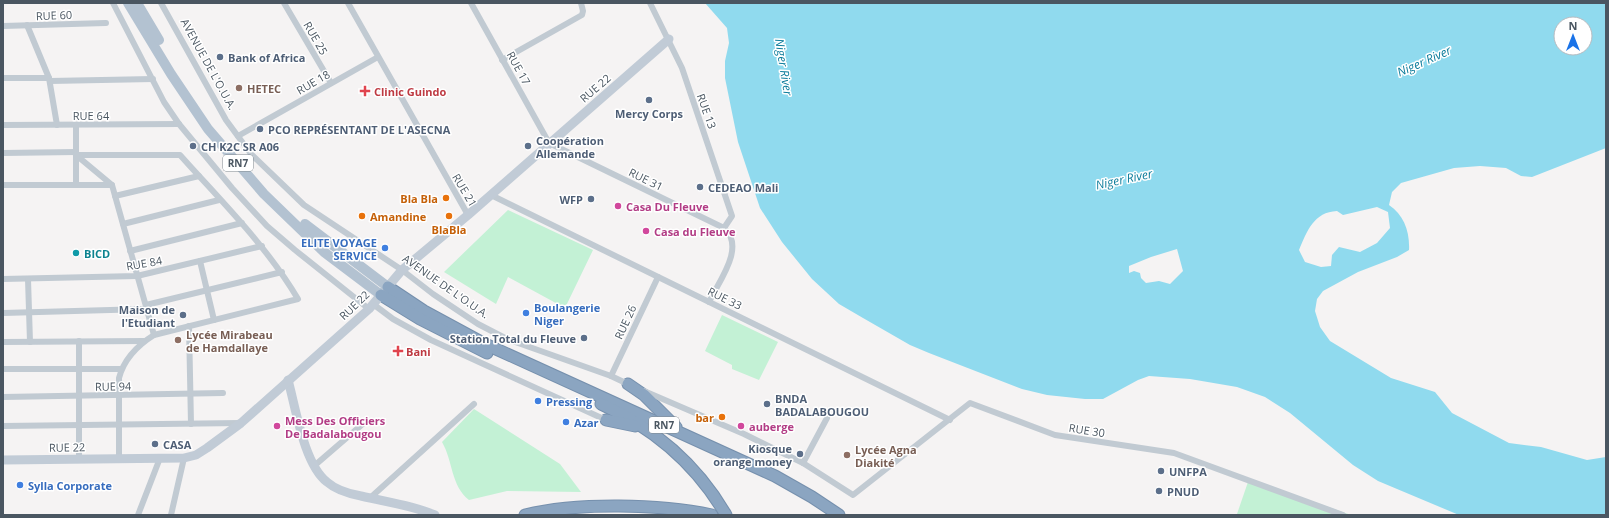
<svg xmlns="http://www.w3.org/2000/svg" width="1609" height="518" font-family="'Open Sans',sans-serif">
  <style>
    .green { fill: #c3f1d5 }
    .water { fill: #90daee; fill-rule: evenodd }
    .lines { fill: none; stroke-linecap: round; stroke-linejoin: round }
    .highway-casing { stroke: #7690ad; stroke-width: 13 }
    .street { stroke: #c1cad2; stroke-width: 6 }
    .secondary { stroke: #c1cbd6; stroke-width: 9 }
    .primary { stroke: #b3c2d1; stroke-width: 10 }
    .highway { stroke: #8ba5c1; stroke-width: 11 }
    .service-dot { fill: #5c6f8a; stroke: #fff; stroke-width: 1.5 }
    .education-dot { fill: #8d6e63; stroke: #fff; stroke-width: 1.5 }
    .health-dot { fill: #e0444e; stroke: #fff; stroke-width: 1.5 }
    .food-dot { fill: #e8710a; stroke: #fff; stroke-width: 1.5 }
    .hotel-dot { fill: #d1479c; stroke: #fff; stroke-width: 1.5 }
    .shop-dot { fill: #3f7fe0; stroke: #fff; stroke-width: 1.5 }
    .culture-dot { fill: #0f9aa8; stroke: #fff; stroke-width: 1.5 }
    .labels { text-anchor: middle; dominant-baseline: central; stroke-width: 3; stroke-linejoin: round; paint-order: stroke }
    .shield { fill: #fff; stroke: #808990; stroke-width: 1 }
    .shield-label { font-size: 10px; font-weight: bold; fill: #4a5661 }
    .street-label { font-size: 11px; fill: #4a5661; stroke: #fff }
    .service-label { font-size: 11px; font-weight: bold; fill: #4e5e75; stroke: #fff; text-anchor: start }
    .education-label { font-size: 11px; font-weight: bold; fill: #785e54; stroke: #fff; text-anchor: start }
    .health-label { font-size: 11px; font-weight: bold; fill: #be3a42; stroke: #fff; text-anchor: start }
    .food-label { font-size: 11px; font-weight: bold; fill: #c56008; stroke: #fff; text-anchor: end }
    .hotel-label { font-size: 11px; font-weight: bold; fill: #b23c85; stroke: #fff; text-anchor: start }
    .shop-label { font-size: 11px; font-weight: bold; fill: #366cbe; stroke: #fff; text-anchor: start }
    .culture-label { font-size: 11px; font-weight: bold; fill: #0d838f; stroke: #fff; text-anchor: start }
    .water-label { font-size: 12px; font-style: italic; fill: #0c7c9b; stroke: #fff }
  </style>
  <rect width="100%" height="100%" fill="#f5f3f3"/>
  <g class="green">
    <polygon points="508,210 593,250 565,308 508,277 496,304 444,272"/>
    <polygon points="722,315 778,342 759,380 732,369 732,365 705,351"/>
    <path d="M474,409l86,55 21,28 -74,-1 -38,9c-18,-14 -16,-39 -27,-58z"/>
    <polygon points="1249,479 1351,515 1241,515 1237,514"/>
  </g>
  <path class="water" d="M705,3h901v145l-74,29 -11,-1 -15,-8 -26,-2 -26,2 -53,15 -9,9 -3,13c15,10 21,27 20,45l-12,7 -39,15 -35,19 -6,8 -2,12 5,16 10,14 61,37 44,14 17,21 57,30 32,4 46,13 19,-3v58h-147l-81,-34 -25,-16 -63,-52 -25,-16 -28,-10 -47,-8 -41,-3 -11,4 -35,19h-18l-38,-4 -25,-6 -93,-36 -19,-8 -47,-27 -24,-14 -27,-25 -30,-37 -22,-34 -22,-66 -13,-64v-17l4,-18 -2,-15zM1561,24h24v24h-24zM1377,207l11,5 2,16 -13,15 -17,9 -21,-5 -7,8 -1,11 -10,1 -16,-5 -6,-12c8,-19 15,-38 38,-39l6,4zM1177,249l6,22 -13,13 -11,-3 -13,2 -5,-5 -1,-5 -6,-2 -5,2v-7l22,-9z"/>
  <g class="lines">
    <g class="highway-casing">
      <g id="highway">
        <polyline points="388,287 424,311 485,344 775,476 812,497 839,515"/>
        <polyline points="381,295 420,319 487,353"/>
        <polyline points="628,384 644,395 676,427"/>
        <path d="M601,404c53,24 96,61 125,111"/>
        <polyline points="606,420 635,426"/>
        <path d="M525,515c53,-13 135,-11 187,0"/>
      </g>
    </g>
    <g class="street">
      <polyline points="113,3 164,102 179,124 232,188 267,226 295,250 369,309"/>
      <polyline points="161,3 226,120 251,154 304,205 402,270 433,294 478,324 507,339 611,376 630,385"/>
      <polyline points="284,3 331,83"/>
      <polyline points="348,3 468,215"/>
      <path d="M471,3l78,140 175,85c22,19 -5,53 -15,74"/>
      <polyline points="650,3 682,68 732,216 724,228"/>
      <polyline points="27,25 49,78 57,125"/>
      <polyline points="3,26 106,23"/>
      <polyline points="502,60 582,15 583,11 581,3"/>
      <polyline points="3,78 49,78"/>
      <polyline points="50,81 153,79"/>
      <polyline points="3,125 179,124"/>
      <polyline points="76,125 76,185"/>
      <polyline points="238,136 378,57"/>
      <polyline points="3,153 76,152"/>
      <path d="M76,155h104c41,46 86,90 118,144l-144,36c-16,10 -30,24 -35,43v81"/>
      <polyline points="76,155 112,185 154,335"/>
      <polyline points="3,185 112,185"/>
      <polyline points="491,195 950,420"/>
      <polyline points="115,196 199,176"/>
      <polyline points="123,224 219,200"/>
      <polyline points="130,251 242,223"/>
      <polyline points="200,261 214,320"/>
      <polyline points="3,279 137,276 262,246"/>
      <polyline points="28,279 30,342"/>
      <polyline points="373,304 393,319 431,340 606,420"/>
      <polyline points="146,305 282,272"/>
      <polyline points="3,313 146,309"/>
      <polyline points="189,326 191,424"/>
      <polyline points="79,341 79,459"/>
      <polyline points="3,342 144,341"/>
      <polyline points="3,369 121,369"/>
      <polyline points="611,376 658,277"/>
      <polyline points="644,391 744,434 803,463 853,495 970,403 1055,435 1174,453 1343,515"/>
      <polyline points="3,397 223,393"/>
      <polyline points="3,426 241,423"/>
      <polyline points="803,463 827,418"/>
      <polyline points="314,466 365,422"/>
      <polyline points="370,498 474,404"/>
      <polyline points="138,515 160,458"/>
      <polyline points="171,515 184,458"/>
    </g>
    <g class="secondary">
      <path d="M288,380c8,29 16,84 39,102 9,8 23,12 34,14 25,6 50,9 74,19"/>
      <polyline points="3,460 184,458 196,455 207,448 241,423 369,309 402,270 468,215 669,39"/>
    </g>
    <g class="primary">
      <polyline points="128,3 171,74 208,129 264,194 324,252 381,295"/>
      <polyline points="137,3 159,40"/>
      <polyline points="305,224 388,287"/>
    </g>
    <use href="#highway" class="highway"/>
  </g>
  <g class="service-dot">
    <circle cx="220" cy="57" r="4"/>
    <circle cx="649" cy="100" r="4"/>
    <circle cx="260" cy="129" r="4"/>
    <circle cx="193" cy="146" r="4"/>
    <circle cx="528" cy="146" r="4"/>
    <circle cx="700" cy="187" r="4"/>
    <circle cx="591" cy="199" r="4"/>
    <circle cx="183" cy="315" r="4"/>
    <circle cx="584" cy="338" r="4"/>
    <circle cx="767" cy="404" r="4"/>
    <circle cx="155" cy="444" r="4"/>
    <circle cx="800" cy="454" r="4"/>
    <circle cx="1161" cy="471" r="4"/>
    <circle cx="1159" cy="491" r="4"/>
  </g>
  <g class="education-dot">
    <circle cx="239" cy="88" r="4"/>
    <circle cx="178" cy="340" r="4"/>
    <circle cx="847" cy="455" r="4"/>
  </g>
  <g class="health-dot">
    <path d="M363 85h4v4h4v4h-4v4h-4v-4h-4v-4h4z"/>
    <path d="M396 345h4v4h4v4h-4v4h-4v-4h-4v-4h4z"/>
  </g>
  <g class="food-dot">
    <circle cx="446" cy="198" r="4"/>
    <circle cx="362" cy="216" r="4"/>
    <circle cx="449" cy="216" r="4"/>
    <circle cx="722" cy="417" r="4"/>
  </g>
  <g class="hotel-dot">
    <circle cx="618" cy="206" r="4"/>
    <circle cx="646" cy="231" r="4"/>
    <circle cx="277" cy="426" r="4"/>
    <circle cx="741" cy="426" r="4"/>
  </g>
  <g class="shop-dot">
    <circle cx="385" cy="248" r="4"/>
    <circle cx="526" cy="313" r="4"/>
    <circle cx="538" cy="401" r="4"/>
    <circle cx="566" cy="422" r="4"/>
    <circle cx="20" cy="485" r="4"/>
  </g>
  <circle class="culture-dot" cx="76" cy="253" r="4"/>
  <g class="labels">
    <g class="shield">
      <rect x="223" y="155" width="30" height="16" rx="3"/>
      <rect x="649" y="417" width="30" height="16" rx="3"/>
    </g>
    <g class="shield-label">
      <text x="238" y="163">RN7</text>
      <text x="664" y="425">RN7</text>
    </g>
    <g class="street-label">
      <text transform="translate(54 15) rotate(-2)">RUE 60</text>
      <text transform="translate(316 38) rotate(60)">RUE 25</text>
      <text transform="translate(209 64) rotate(61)">AVENUE DE L'O.U.A.</text>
      <text transform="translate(519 68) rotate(61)">RUE 17</text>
      <text transform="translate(313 82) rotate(-30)">RUE 18</text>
      <text transform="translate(595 88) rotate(-41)">RUE 22</text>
      <text transform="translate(707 111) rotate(70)">RUE 13</text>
      <text x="91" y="115">RUE 64</text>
      <text transform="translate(646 179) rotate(26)">RUE 31</text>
      <text transform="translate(465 190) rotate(59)">RUE 21</text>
      <text transform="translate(144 263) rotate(-10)">RUE 84</text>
      <text transform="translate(446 286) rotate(35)">AVENUE DE L'O.U.A.</text>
      <text transform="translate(725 298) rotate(26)">RUE 33</text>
      <text transform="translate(354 305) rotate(-44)">RUE 22</text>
      <text transform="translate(625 322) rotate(-65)">RUE 26</text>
      <text transform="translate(113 386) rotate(-1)">RUE 94</text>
      <text transform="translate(1087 430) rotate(9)">RUE 30</text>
      <text transform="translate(67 447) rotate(-1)">RUE 22</text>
    </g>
    <g class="service-label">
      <text x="228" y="57">Bank of Africa</text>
      <text x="649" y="113" text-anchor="middle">Mercy Corps</text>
      <text x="268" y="129">PCO REPRÉSENTANT DE L'ASECNA</text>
      <text x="536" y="140">Coopération<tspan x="536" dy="13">Allemande</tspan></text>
      <text x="201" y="146">CH K2C SR A06</text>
      <text x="708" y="187">CEDEAO Mali</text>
      <text x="583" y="199" text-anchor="end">WFP</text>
      <text x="175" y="309" text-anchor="end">Maison de<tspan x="175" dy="13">l'Etudiant</tspan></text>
      <text x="576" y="338" text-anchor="end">Station Total du Fleuve</text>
      <text x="775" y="398">BNDA<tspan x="775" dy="13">BADALABOUGOU</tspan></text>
      <text x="163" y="444">CASA</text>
      <text x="792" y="448" text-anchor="end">Kiosque<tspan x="792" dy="13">orange money</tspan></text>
      <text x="1169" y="471">UNFPA</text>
      <text x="1167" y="491">PNUD</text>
    </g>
    <g class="education-label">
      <text x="247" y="88">HETEC</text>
      <text x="186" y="334">Lycée Mirabeau<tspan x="186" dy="13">de Hamdallaye</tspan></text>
      <text x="855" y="449">Lycée Agna<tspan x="855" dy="13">Diakité</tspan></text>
    </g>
    <g class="health-label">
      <text x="374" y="91">Clinic Guindo</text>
      <text x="406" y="351">Bani</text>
    </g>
    <g class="food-label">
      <text x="438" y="198">Bla Bla</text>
      <text x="370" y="216" text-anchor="start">Amandine</text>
      <text x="449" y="229" text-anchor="middle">BlaBla</text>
      <text x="714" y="417">bar</text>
    </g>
    <g class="hotel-label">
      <text x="626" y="206">Casa Du Fleuve</text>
      <text x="654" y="231">Casa du Fleuve</text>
      <text x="285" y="420">Mess Des Officiers<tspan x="285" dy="13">De Badalabougou</tspan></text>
      <text x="749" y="426">auberge</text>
    </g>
    <g class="shop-label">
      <text x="377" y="242" text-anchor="end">ELITE VOYAGE<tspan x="377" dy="13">SERVICE</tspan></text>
      <text x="534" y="307">Boulangerie<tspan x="534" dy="13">Niger</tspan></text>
      <text x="546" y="401">Pressing</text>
      <text x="574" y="422">Azar</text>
      <text x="28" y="485">Sylla Corporate</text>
    </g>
    <g class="culture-label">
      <text x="84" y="253">BICD</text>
    </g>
    <g class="water-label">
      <text transform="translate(1424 61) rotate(-24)">Niger River</text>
      <text transform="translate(784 67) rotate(81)">Niger River</text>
      <text transform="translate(1124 179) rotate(-12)">Niger River</text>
    </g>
  </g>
  <rect width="1609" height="518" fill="none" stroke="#4a5661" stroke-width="8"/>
  <g transform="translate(1573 36)"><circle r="19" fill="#ffffff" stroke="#b7bbc0"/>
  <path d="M0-3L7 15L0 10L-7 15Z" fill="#1a73e8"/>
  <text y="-6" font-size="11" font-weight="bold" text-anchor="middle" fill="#4a5661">N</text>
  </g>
</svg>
